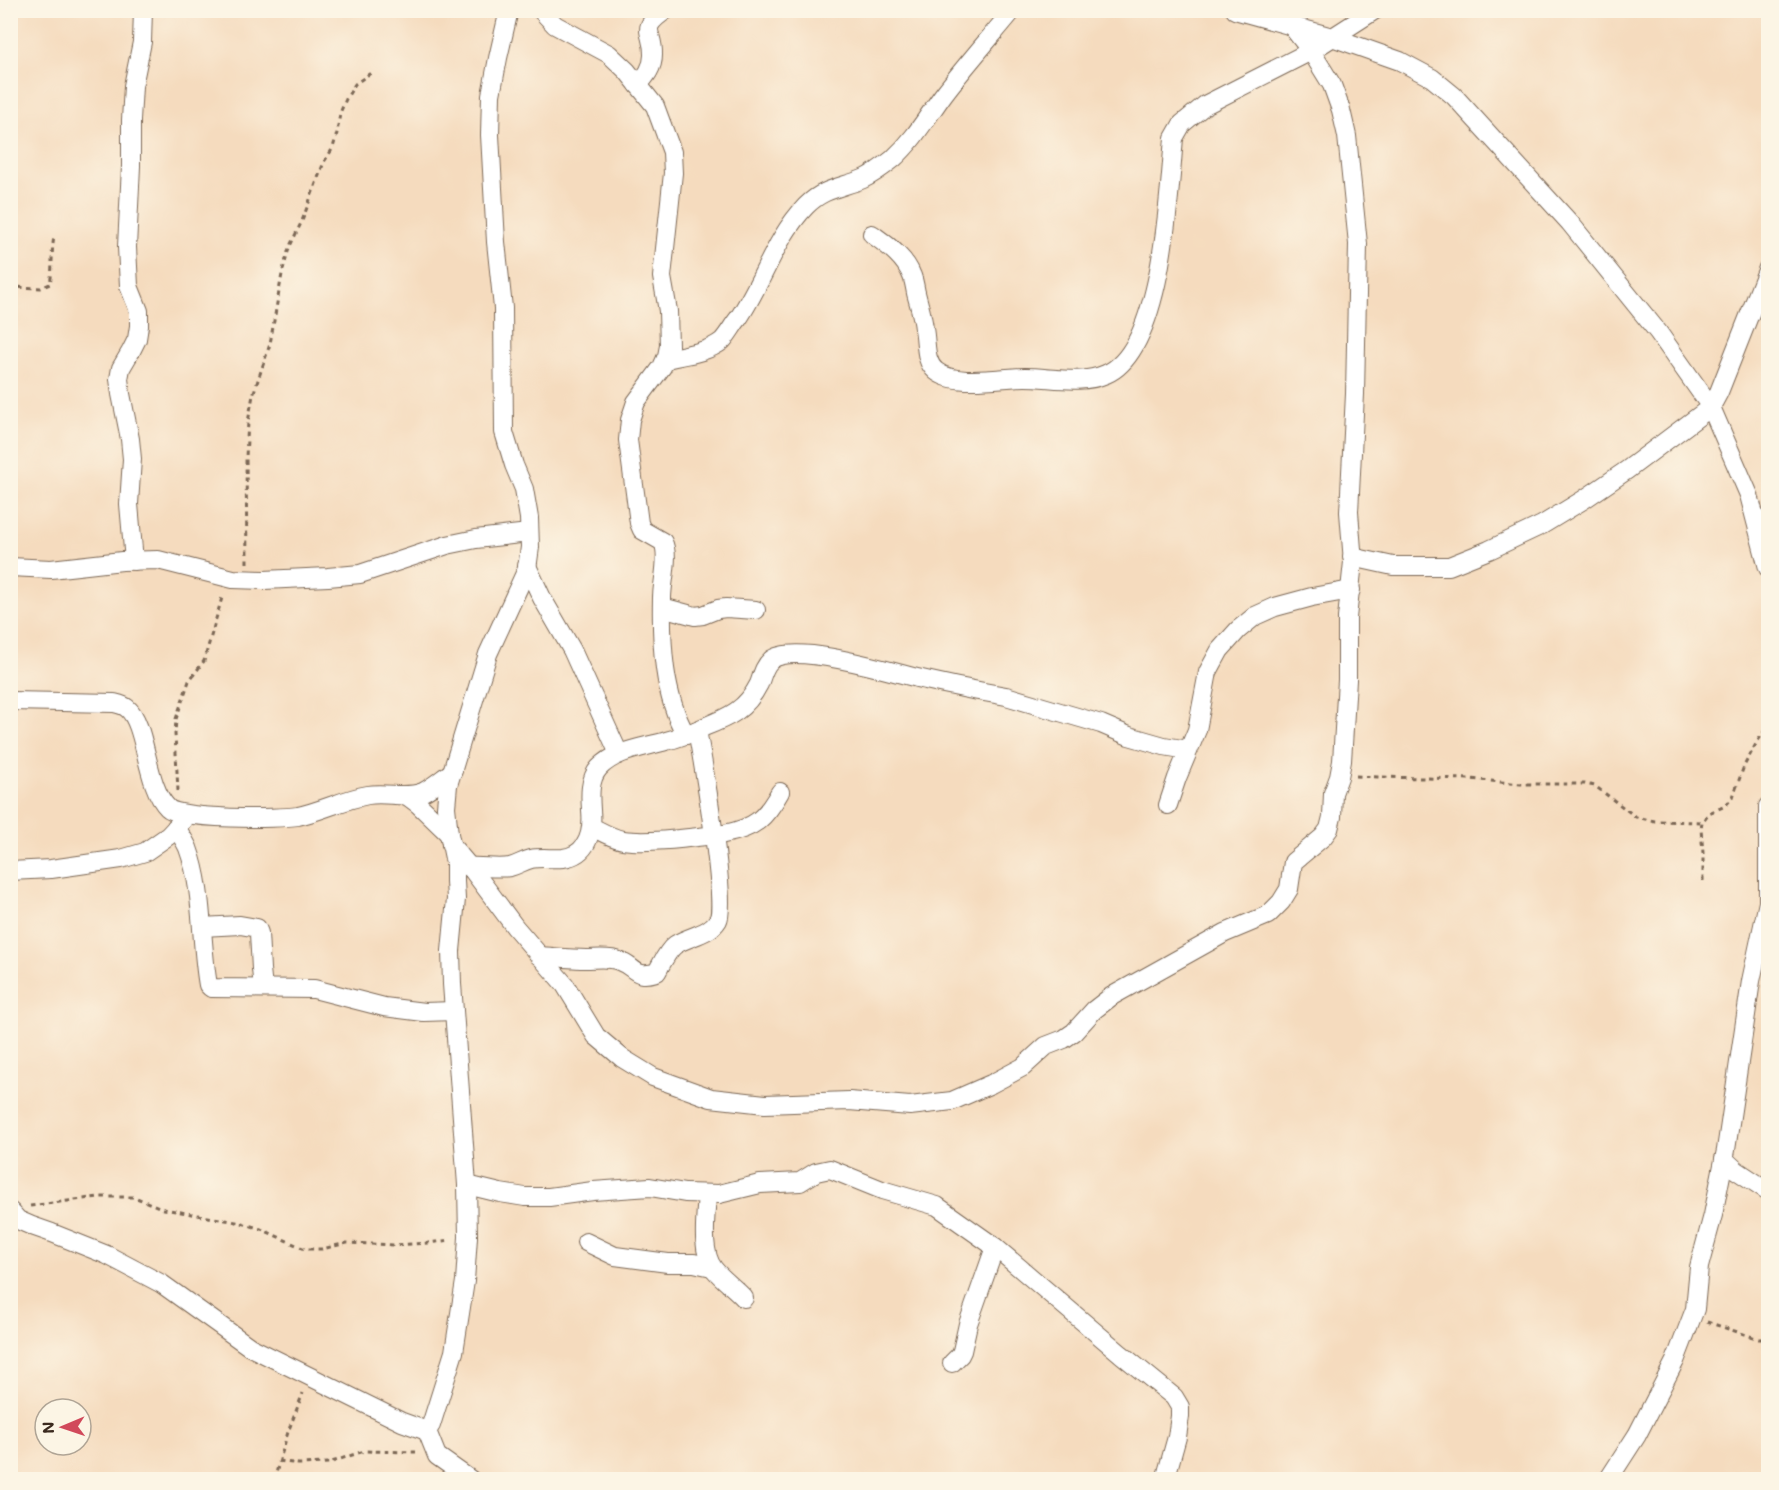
<svg xmlns="http://www.w3.org/2000/svg" width="1779" height="1490" font-family="Mali,sans-serif">
  <style>
    .lines { fill: none; stroke-linecap: round; stroke-linejoin: round }
    .street-casing { stroke: #7c6856; stroke-width: 20 }
    .path { stroke: #7c6856; stroke-width: 3; stroke-dasharray: 4.5 4.5; stroke-linecap: butt }
    .street { stroke: #fff; stroke-width: 18 }
  </style>
  <rect width="100%" height="100%" fill="#fcf5e5"/>
  <filter id="ink" filterUnits="userSpaceOnUse"><feTurbulence type="fractalNoise" baseFrequency=".0167" numOctaves="2"/><feDisplacementMap in="SourceGraphic" scale="12" xChannelSelector="R" yChannelSelector="G"/><feConvolveMatrix kernelMatrix="1 2 1 2 8 2 1 2 1" color-interpolation-filters="sRGB"/></filter>
  <filter id="wash" filterUnits="userSpaceOnUse"><feTurbulence type="fractalNoise" baseFrequency=".008" numOctaves="4" result="noise"/><feDisplacementMap in="SourceGraphic" scale="24" xChannelSelector="R" yChannelSelector="G"/><feGaussianBlur stdDeviation="1.35" result="paint"/><feColorMatrix in="noise" values="0 0 0 0 0 0 0 0 0 0 0 0 0 0 0 0 0 1.4 0 .05"/><feComposite in="paint" operator="in"/></filter>
  <g filter="url(#wash)">
    <rect width="100%" height="100%" fill="#f5dbbe"/>
  </g>
  <g filter="url(#ink)">
    <g class="lines">
      <g class="street-casing">
        <g id="street">
          <path d="M541,10l14,15 54,29 18,17 28,35 17,46 1,21 -11,104 6,34 1,35 -2,10 -5,11 -26,35 -6,18 -2,20 11,83 3,7 21,12c7,14 -1,40 -1,56 -1,45 1,97 24,137"/>
          <polyline points="1235,10 1332,37 1400,61 1432,78 1454,96 1570,223 1658,332 1711,407 1749,495 1768,568"/>
          <path d="M638,85c8,-9 15,-17 15,-30 1,-25 -16,-25 13,-45"/>
          <path d="M872,234c15,11 33,23 40,42 2,5 3,12 4,17 3,12 7,24 8,36 3,14 0,32 12,42 19,16 66,6 89,6 26,0 56,8 81,-3 57,-24 63,-181 68,-236l8,-14 23,-19 106,-54 64,-41"/>
          <path d="M666,359c17,-4 41,-6 56,-18 6,-6 11,-16 16,-22 25,-37 37,-81 68,-113 18,-18 34,-18 57,-27 11,-5 20,-12 30,-20 21,-19 34,-42 50,-64 22,-29 47,-57 70,-85"/>
          <polyline points="1352,557 1393,566 1449,566 1489,550 1542,525 1583,500 1627,470 1711,407 1719,392 1768,268"/>
          <polyline points="134,561 129,504 132,459 130,439 121,394 119,379 121,368 131,351 137,339 139,326 139,311 129,286 127,247 131,166 131,120 133,86 142,42 143,10"/>
          <polyline points="527,566 542,598 572,650 619,754"/>
          <polyline points="10,567 51,569 122,561 158,560 233,579 264,580 328,577 360,574 447,545 476,539 529,533"/>
          <polyline points="662,607 695,616 703,615 718,609 726,608 756,610"/>
          <path d="M10,701l104,2c4,1 9,2 13,5 20,16 18,78 41,100 11,12 112,11 130,8 24,-5 46,-17 70,-21 18,-3 39,4 55,-3 10,-5 20,-14 30,-21"/>
          <polyline points="406,795 418,804 449,834"/>
          <polyline points="1168,805 1177,778 1197,730 1208,672 1220,650 1238,630 1255,616 1275,607 1312,597 1351,590"/>
          <path d="M176,827c4,7 9,14 12,21 16,43 12,92 20,137l3,3 103,1 70,18 40,5 30,-1"/>
          <path d="M592,827c10,5 20,11 31,13 27,4 73,-3 101,-6 31,-6 41,-15 56,-42"/>
          <polyline points="451,845 474,872 515,927 565,985 596,1036 622,1058 653,1077 711,1098 765,1104 849,1101 910,1106 952,1101 991,1084 1023,1067 1046,1046 1064,1039 1074,1032 1094,1010 1112,996 1225,933 1268,915 1281,902 1289,889 1293,862 1323,837 1329,829 1332,817 1333,793 1339,777 1342,761 1347,680 1347,618 1353,562 1349,512 1355,394 1358,244 1347,136 1341,110 1332,85 1311,51 1290,24"/>
          <path d="M469,867c13,-1 28,2 41,0 8,-2 13,-6 21,-8 10,-2 21,0 32,-1 25,-3 30,-26 28,-48 -1,-14 -2,-31 8,-42 17,-18 44,-20 67,-27 13,-3 25,-8 38,-14 25,-10 42,-17 55,-43 3,-8 5,-18 12,-24 23,-18 118,11 146,18 22,5 44,10 67,14l22,4 54,16 41,12 28,12 35,10 24,4"/>
          <polyline points="10,871 51,869 121,859 145,852 168,836 183,820"/>
          <polyline points="202,927 240,925 257,928 259,933 261,969 263,988"/>
          <path d="M539,956c16,1 31,3 47,3 10,0 24,-2 33,2 17,6 15,18 38,11 5,-9 10,-21 18,-27 13,-9 34,-10 43,-25 10,-16 -16,-163 -21,-190"/>
          <polyline points="1724,1159 1736,1170 1768,1191"/>
          <polyline points="467,1185 500,1193 525,1197 549,1197 593,1191 650,1187 685,1193 719,1194 760,1184 800,1182 816,1172 830,1169 882,1190 937,1206 995,1247 1121,1354 1174,1397 1180,1407 1180,1416 1177,1437 1165,1480"/>
          <path d="M707,1194c-1,21 -7,58 7,75 9,11 21,19 30,29"/>
          <polyline points="10,1211 18,1220 32,1226 52,1233 107,1255 162,1284 250,1347 402,1422 427,1431"/>
          <polyline points="586,1242 615,1256 668,1263 694,1263 712,1267"/>
          <polyline points="952,1363 960,1355 962,1351 968,1324 995,1247"/>
          <polyline points="471,1480 437,1456 427,1431 431,1425 454,1352 465,1281 468,1237 467,1185 452,984 451,951 456,899 455,881 455,863 449,834 446,807 448,785 488,654 527,569 530,547 529,518 524,489 514,465 504,432 503,308 496,242 490,135 491,95 498,58 509,10"/>
          <polyline points="1608,1480 1637,1435 1675,1361 1695,1309 1699,1267 1713,1215 1726,1150 1751,981 1768,902 1768,806"/>
        </g>
      </g>
      <g class="path">
        <path d="M10,287l31,1 9,-4c3,-15 1,-31 4,-47"/>
        <polyline points="247,563 246,457 248,422 253,395 270,344 282,274 289,248 302,221 324,162 333,148 337,133 340,113 346,99 355,84 372,72"/>
        <polyline points="1356,776 1378,777 1470,779 1521,784 1585,784 1595,786 1636,817 1655,821 1702,822"/>
        <polyline points="178,791 175,734 176,719 189,681 204,661 223,594"/>
        <polyline points="1703,881 1703,853 1701,829 1702,822 1709,813 1725,806 1733,797 1744,766 1757,742 1768,726"/>
        <polyline points="30,1206 98,1197 134,1197 164,1209 242,1223 261,1229 305,1249 322,1249 347,1243 395,1245 428,1243 451,1240"/>
        <polyline points="1707,1322 1759,1339 1768,1339"/>
        <polyline points="279,1461 298,1464 329,1463 364,1451 416,1452"/>
        <polyline points="10,1476 17,1480"/>
        <polyline points="274,1480 288,1432 303,1393"/>
      </g>
      <use href="#street" class="street"/>
    </g>
  </g>
  <rect width="1779" height="1490" fill="none" stroke="#fcf5e5" stroke-width="36"/>
  <g transform="translate(63 1427) rotate(268)"><circle r="28" fill="#fcf5e5" stroke="#afa495" stroke-width="1.5"/>
  <path d="M0-4.5L10 22L0 15L-10 22Z" fill="#d1495b"/>
  <text y="-9" font-size="16" font-weight="bold" text-anchor="middle" fill="#3b2a1e">N</text>
  </g>
</svg>
